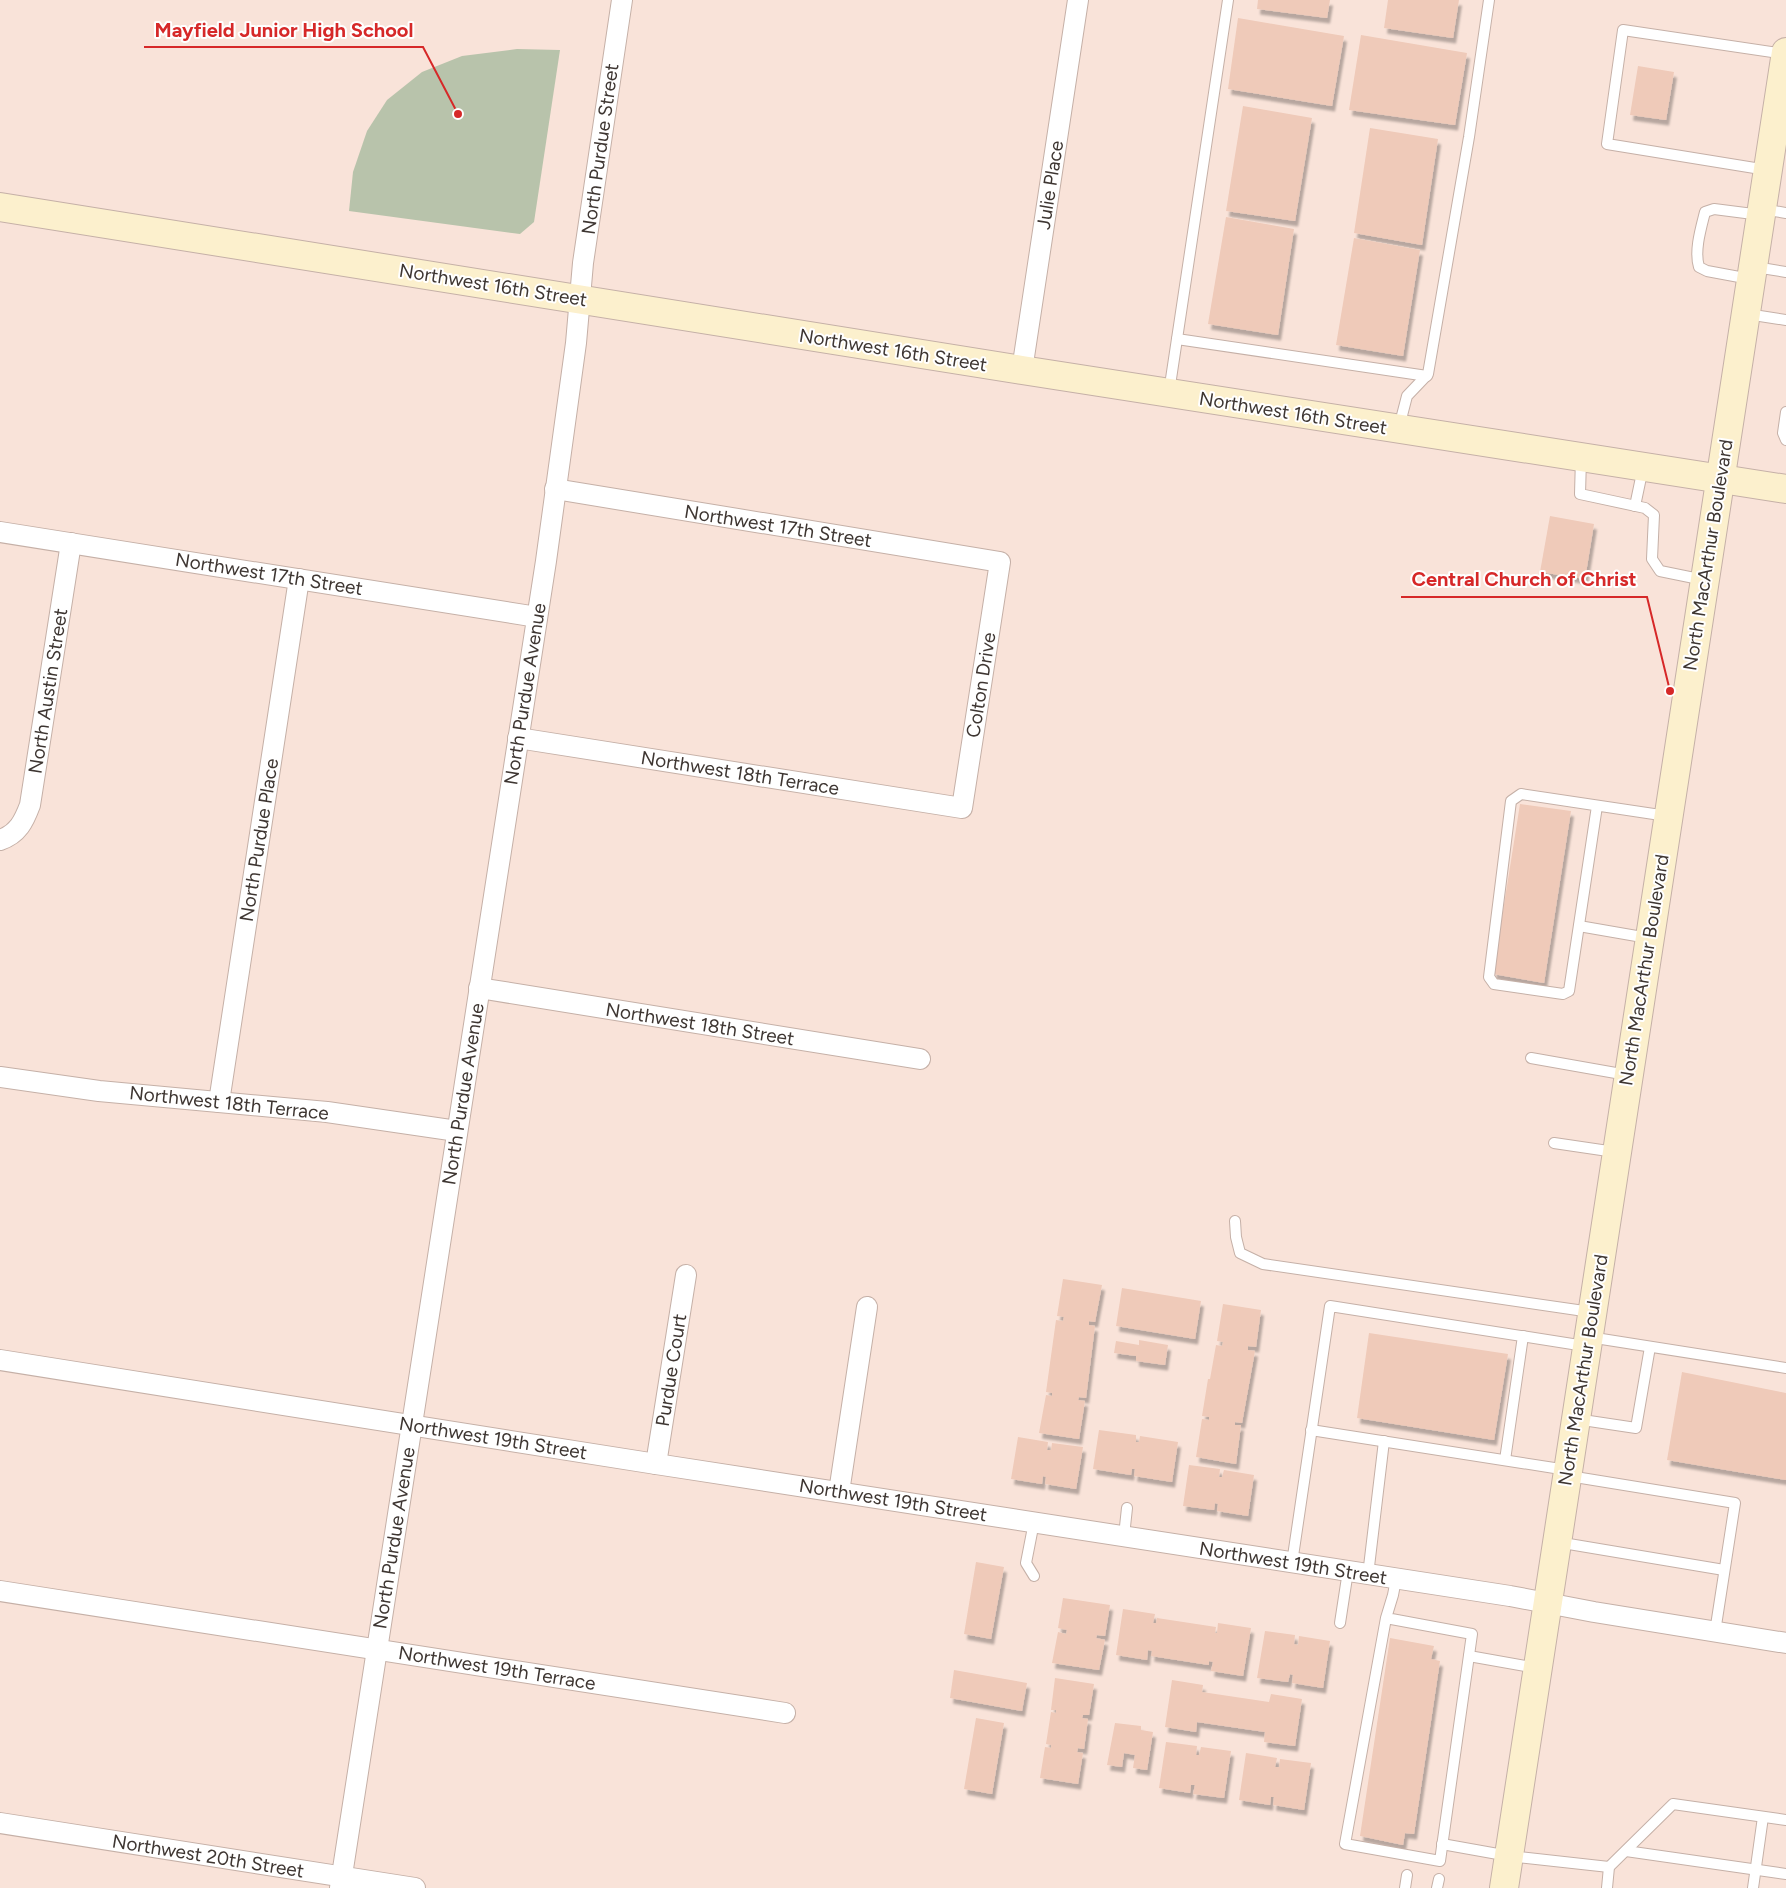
<svg xmlns="http://www.w3.org/2000/svg" width="1786" height="1888" font-family="Figtree,sans-serif">
  <style>
    .green { fill: #b8c3ab }
    .building { fill: #efcab9; filter: url(#shadow) }
    .lines { fill: none; stroke-linecap: round; stroke-linejoin: round }
    .lane-casing { stroke: #c5b0a7; stroke-width: 12 }
    .street-casing { stroke: #c5b0a7; stroke-width: 22 }
    .secondary-casing { stroke: #c5b0a7; stroke-width: 30 }
    .lane { stroke: #fff; stroke-width: 10 }
    .street { stroke: #fff; stroke-width: 20 }
    .secondary { stroke: #fcf0cd; stroke-width: 28 }
    .labels { text-anchor: middle; dominant-baseline: central; stroke-width: 4; stroke-linejoin: round; paint-order: stroke }
    .street-label { font-size: 19px; fill: #3e3632; stroke: #fff }
    .leader { fill: none; stroke: #d62828; stroke-width: 2 }
    .callout-dot { fill: #d62828; stroke: #fff; stroke-width: 2 }
    .callout-label { font-size: 20px; text-anchor: middle; font-weight: bold; fill: #d62828; stroke: #fff; stroke-width: 4; stroke-linejoin: round; paint-order: stroke }
  </style>
  <defs>
    <filter id="shadow"><feDropShadow dx="3" dy="5.5" stdDeviation="1" flood-color="#0004"/></filter>
  </defs>
  <rect width="100%" height="100%" fill="#f9e3d9"/>
  <polygon class="green" points="517,49 560,50 534,222 520,234 349,211 353,172 367,131 387,100 422,72 462,56"/>
  <g class="building">
    <polygon points="1258,0 1330,0 1327,18 1257,9"/>
    <polygon points="1388,0 1459,0 1453,38 1384,28"/>
    <polygon points="1238,18 1344,36 1332,106 1228,89"/>
    <polygon points="1361,35 1467,53 1455,125 1349,110"/>
    <polygon points="1638,66 1674,72 1666,120 1630,115"/>
    <polygon points="1243,106 1312,118 1295,221 1226,211"/>
    <polygon points="1370,128 1438,139 1422,245 1354,233"/>
    <polygon points="1226,217 1294,229 1278,335 1208,324"/>
    <polygon points="1354,238 1420,250 1403,356 1336,345"/>
    <polygon points="1550,516 1594,524 1585,579 1540,572"/>
    <polygon points="1520,804 1571,811 1544,983 1493,974"/>
    <polygon points="1063,1279 1102,1285 1095,1322 1089,1321 1089,1325 1095,1326 1086,1398 1079,1397 1078,1400 1085,1401 1079,1439 1039,1433 1046,1395 1052,1396 1052,1393 1046,1392 1056,1320 1063,1321 1064,1317 1057,1316"/>
    <polygon points="1122,1288 1201,1301 1195,1339 1116,1326"/>
    <polygon points="1223,1304 1261,1310 1256,1347 1248,1346 1248,1350 1255,1351 1242,1423 1235,1422 1235,1425 1241,1425 1236,1464 1196,1457 1202,1419 1209,1420 1209,1417 1202,1416 1208,1379 1210,1379 1216,1345 1222,1346 1223,1342 1217,1341"/>
    <polygon points="1369,1333 1508,1354 1494,1440 1357,1418"/>
    <polygon points="1139,1340 1168,1345 1165,1365 1136,1361 1136,1356 1114,1353 1116,1341 1139,1345"/>
    <polygon points="1682,1372 1786,1393 1786,1480 1667,1460"/>
    <polygon points="1099,1430 1136,1435 1136,1442 1139,1442 1140,1436 1178,1442 1172,1482 1134,1476 1135,1469 1132,1469 1131,1475 1093,1469"/>
    <polygon points="1018,1437 1048,1442 1047,1450 1051,1450 1052,1443 1083,1447 1076,1489 1045,1484 1046,1477 1043,1476 1042,1484 1011,1479"/>
    <polygon points="1189,1465 1220,1469 1219,1477 1222,1477 1224,1470 1254,1475 1248,1516 1217,1511 1218,1504 1215,1503 1214,1510 1183,1506"/>
    <polygon points="976,1562 1004,1567 991,1639 964,1634"/>
    <polygon points="1063,1598 1110,1605 1105,1636 1097,1635 1096,1638 1105,1640 1099,1670 1052,1663 1058,1632 1066,1634 1067,1630 1058,1628"/>
    <polygon points="1123,1609 1155,1614 1153,1623 1156,1623 1157,1618 1216,1627 1215,1633 1217,1633 1218,1623 1251,1628 1243,1676 1211,1671 1213,1662 1209,1661 1209,1665 1151,1656 1152,1651 1148,1650 1147,1660 1116,1655"/>
    <polygon points="1265,1631 1295,1635 1294,1644 1298,1645 1299,1636 1330,1641 1323,1688 1292,1683 1293,1675 1290,1674 1288,1682 1257,1678"/>
    <polygon points="1390,1638 1434,1646 1431,1659 1440,1661 1414,1834 1405,1833 1403,1845 1360,1836"/>
    <polygon points="954,1670 1027,1683 1022,1711 950,1698"/>
    <polygon points="1055,1678 1094,1684 1089,1715 1083,1715 1082,1718 1088,1719 1084,1749 1078,1748 1077,1752 1083,1753 1078,1784 1040,1778 1045,1747 1051,1748 1051,1745 1046,1744 1051,1712 1056,1713 1056,1710 1051,1710"/>
    <polygon points="1172,1680 1203,1685 1202,1692 1269,1702 1271,1694 1302,1699 1295,1746 1264,1742 1265,1732 1197,1722 1196,1732 1165,1727"/>
    <polygon points="976,1718 1004,1723 992,1794 964,1789"/>
    <polygon points="1115,1723 1141,1726 1141,1730 1153,1732 1147,1770 1133,1768 1135,1755 1124,1753 1122,1767 1107,1765"/>
    <polygon points="1166,1742 1197,1746 1196,1755 1199,1755 1201,1747 1231,1751 1224,1798 1193,1794 1195,1785 1191,1785 1190,1793 1159,1788"/>
    <polygon points="1246,1753 1277,1758 1275,1767 1279,1767 1280,1759 1311,1763 1304,1810 1273,1805 1274,1797 1271,1797 1270,1805 1239,1800"/>
  </g>
  <g class="lines">
    <g class="lane-casing">
      <g id="lane">
        <polyline points="1767,170 1607,144 1623,30 1785,54"/>
        <polyline points="1762,209 1786,213"/>
        <polyline points="1755,267 1786,272"/>
        <path d="M1750,279l-43,-8 -8,-4c-5,-16 2,-39 6,-55l9,-3 47,6"/>
        <polyline points="1747,314 1786,320"/>
        <polyline points="1177,339 1427,376"/>
        <polyline points="1169,392 1228,0"/>
        <polyline points="1786,412 1783,433 1786,440"/>
        <polyline points="1399,427 1407,396 1428,374 1469,137 1489,0"/>
        <polyline points="1581,458 1580,494 1645,508 1654,515 1652,559 1660,571 1704,580"/>
        <polyline points="1635,506 1643,468"/>
        <polyline points="1597,806 1569,991 1563,994 1494,984 1489,977 1511,801 1521,794 1667,816"/>
        <polyline points="1579,926 1648,938"/>
        <polyline points="1531,1058 1627,1075"/>
        <polyline points="1554,1143 1615,1152"/>
        <polyline points="1235,1221 1236,1237 1240,1253 1263,1264 1591,1312"/>
        <polyline points="1589,1337 1786,1368"/>
        <polyline points="1576,1419 1636,1428 1650,1347"/>
        <polyline points="1311,1430 1567,1470"/>
        <polyline points="1505,1460 1523,1336"/>
        <polyline points="1569,1476 1735,1503 1715,1632"/>
        <polyline points="1034,1522 1026,1563 1034,1576"/>
        <polyline points="1124,1536 1127,1508"/>
        <polyline points="1557,1542 1724,1570"/>
        <polyline points="1292,1563 1330,1306 1585,1346"/>
        <polyline points="1368,1575 1384,1441"/>
        <polyline points="1386,1618 1472,1634 1440,1861 1345,1844 1386,1618 1393,1595 1396,1579"/>
        <polyline points="1340,1623 1348,1571"/>
        <polyline points="1469,1656 1537,1668"/>
        <polyline points="1442,1844 1509,1856 1609,1867"/>
        <polyline points="1626,1851 1786,1874"/>
        <polyline points="1405,1888 1407,1875"/>
        <polyline points="1437,1888 1439,1879"/>
        <polyline points="1607,1888 1609,1867 1673,1804 1786,1820"/>
        <polyline points="1753,1888 1763,1817"/>
      </g>
    </g>
    <g class="street-casing">
      <g id="street">
        <polyline points="1022,370 1078,0"/>
        <polyline points="0,532 537,617"/>
        <polyline points="518,738 962,808 1000,562 555,489"/>
        <path d="M0,840c18,-6 24,-19 30,-35l41,-262"/>
        <polyline points="479,988 920,1059"/>
        <polyline points="0,1077 99,1091 327,1112 457,1131"/>
        <polyline points="219,1102 299,579"/>
        <polyline points="0,1360 656,1464 1510,1596 1594,1612 1786,1643"/>
        <polyline points="656,1464 686,1275"/>
        <polyline points="839,1492 867,1307"/>
        <polyline points="0,1591 785,1713"/>
        <polyline points="0,1823 415,1888"/>
        <polyline points="340,1888 546,561 576,343 583,263 622,0"/>
      </g>
    </g>
    <g class="secondary-casing">
      <g id="secondary">
        <polyline points="0,207 1022,370 1786,489"/>
        <polyline points="1504,1888 1786,52"/>
      </g>
    </g>
    <use href="#lane" class="lane"/>
    <use href="#street" class="street"/>
    <use href="#secondary" class="secondary"/>
  </g>
  <g class="labels">
    <g class="street-label">
      <text transform="translate(600 149) rotate(-82)">North Purdue Street</text>
      <text transform="translate(1050 185) rotate(-81)">Julie Place</text>
      <text transform="translate(493 285) rotate(9)">Northwest 16th Street</text>
      <text transform="translate(893 350) rotate(9)">Northwest 16th Street</text>
      <text transform="translate(1293 413) rotate(9)">Northwest 16th Street</text>
      <text transform="translate(778 526) rotate(9)">Northwest 17th Street</text>
      <text transform="translate(1708 555) rotate(-81)">North MacArthur Boulevard</text>
      <text transform="translate(269 574) rotate(9)">Northwest 17th Street</text>
      <text transform="translate(981 685) rotate(-81)">Colton Drive</text>
      <text transform="translate(48 691) rotate(-81)">North Austin Street</text>
      <text transform="translate(525 694) rotate(-81)">North Purdue Avenue</text>
      <text transform="translate(740 773) rotate(9)">Northwest 18th Terrace</text>
      <text transform="translate(259 840) rotate(-81)">North Purdue Place</text>
      <text transform="translate(1644 970) rotate(-81)">North MacArthur Boulevard</text>
      <text transform="translate(700 1024) rotate(9)">Northwest 18th Street</text>
      <text transform="translate(463 1094) rotate(-81)">North Purdue Avenue</text>
      <text transform="translate(229 1103) rotate(6)">Northwest 18th Terrace</text>
      <text transform="translate(671 1370) rotate(-81)">Purdue Court</text>
      <text transform="translate(1583 1370) rotate(-81)">North MacArthur Boulevard</text>
      <text transform="translate(493 1438) rotate(9)">Northwest 19th Street</text>
      <text transform="translate(893 1500) rotate(9)">Northwest 19th Street</text>
      <text transform="translate(394 1538) rotate(-81)">North Purdue Avenue</text>
      <text transform="translate(1293 1563) rotate(9)">Northwest 19th Street</text>
      <text transform="translate(497 1668) rotate(9)">Northwest 19th Terrace</text>
      <text transform="translate(208 1856) rotate(9)">Northwest 20th Street</text>
    </g>
  </g>
  <path class="leader" d="M458 114L423 47H144M1670 691L1647 597H1401"/>
  <g class="callout-dot">
    <circle cx="458" cy="114" r="5"/>
    <circle cx="1670" cy="691" r="5"/>
  </g>
  <g class="callout-label">
    <text x="284" y="37">Mayfield Junior High School</text>
    <text x="1524" y="586">Central Church of Christ</text>
  </g>
</svg>
